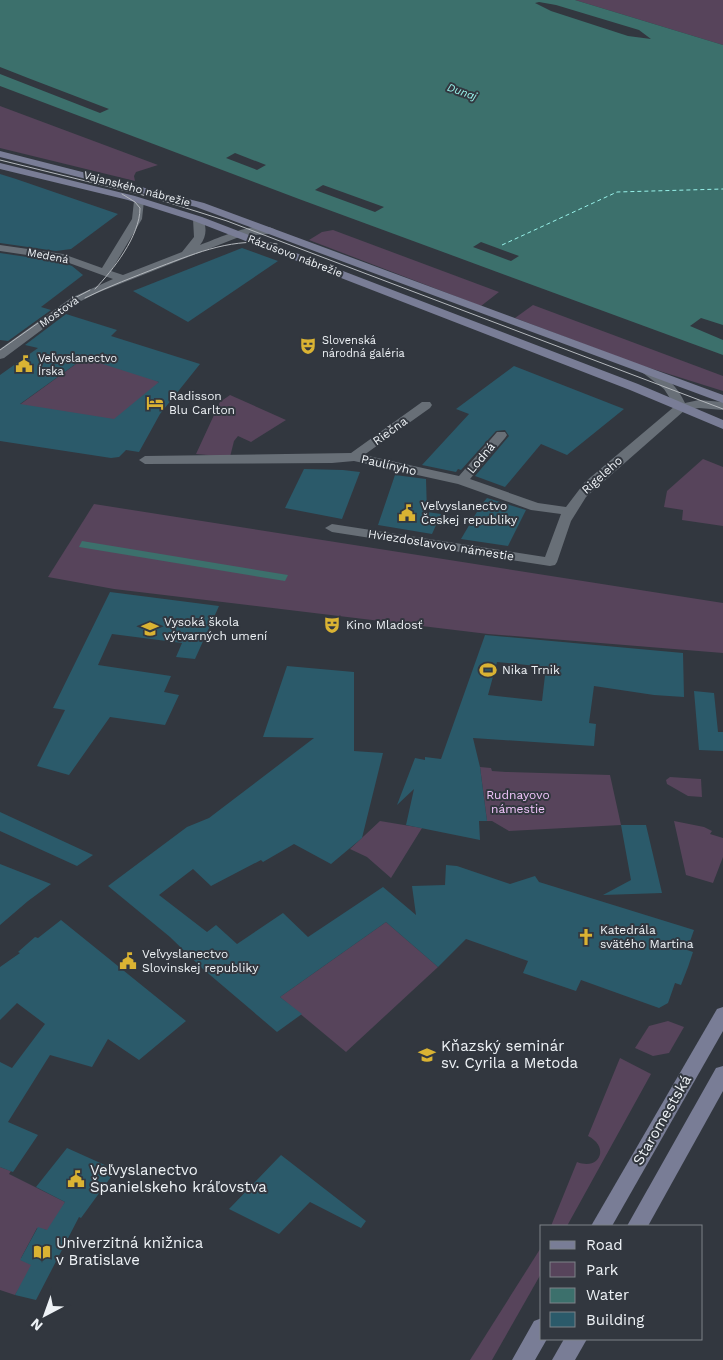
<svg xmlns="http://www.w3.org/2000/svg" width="723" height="1360" font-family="'Work Sans',sans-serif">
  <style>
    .green { fill: #57445b }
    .water { fill: #3c706c }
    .pier { fill: #32373f }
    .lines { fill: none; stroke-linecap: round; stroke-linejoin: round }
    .ferry { stroke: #98f2ea; stroke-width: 1; stroke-dasharray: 4 3; stroke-linecap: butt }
    .building { fill: #2b5a6a; fill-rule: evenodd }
    .minor { fill: #686f77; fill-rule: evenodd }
    .secondary { fill: #797d96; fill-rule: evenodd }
    .tram { stroke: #b4b8bd; stroke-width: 1 }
    .labels { text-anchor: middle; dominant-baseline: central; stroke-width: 4; stroke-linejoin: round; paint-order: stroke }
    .far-water-label { font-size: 11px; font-style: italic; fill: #98f2ea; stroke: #32373f }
    .far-street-label { font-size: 11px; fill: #eef2f6; stroke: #32373f }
    .far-poi-label { font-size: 11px; fill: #eef2f6; stroke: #32373f; text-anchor: start }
    .poi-label { font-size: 12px; fill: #eef2f6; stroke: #32373f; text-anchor: start }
    .street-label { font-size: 12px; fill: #eef2f6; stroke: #32373f }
    .park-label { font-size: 12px; fill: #f0c5fb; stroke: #32373f }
    .near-poi-label { font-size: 15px; fill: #eef2f6; stroke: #32373f; text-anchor: start }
    .near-street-label { font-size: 15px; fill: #eef2f6; stroke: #32373f }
  </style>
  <rect width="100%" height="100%" fill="#32373f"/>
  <g class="green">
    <polygon points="575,0 723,0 723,45"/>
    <polygon points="0,106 158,165 136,172 134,176 135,181 0,148"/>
    <polygon points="333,230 499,292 481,306 309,240 322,232"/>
    <polygon points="533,305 723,376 723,391 637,364 515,318"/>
    <polygon points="91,353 159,382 129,422 18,406"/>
    <polygon points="230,395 286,420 251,442 238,436 234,441 230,457 196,454 220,402"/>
    <polygon points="703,459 723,467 723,526 682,520 683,510 664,507 667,491"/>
    <polygon points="94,504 723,603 723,653 488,634 114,589 48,577"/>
    <polygon points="480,767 491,768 492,771 506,772 610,775 621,825 509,831 492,821 487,821"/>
    <polygon points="670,777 701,779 702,797 688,796 667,784 666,780"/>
    <polygon points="380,821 422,828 391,878 367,857 350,849"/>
    <polygon points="674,821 704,827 712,831 710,834 723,838 723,857 713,883 686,875"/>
    <polygon points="386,922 438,967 346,1052 280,997"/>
    <polygon points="668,1021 684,1027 669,1053 653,1056 635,1048 649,1026"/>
    <path d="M620,1058l31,16 -84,152h-16l26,-64c23,9 33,-15 11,-26z"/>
    <polygon points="0,1167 11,1171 9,1174 65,1202 51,1231 37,1228 21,1258 21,1260 34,1265 15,1295 0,1290"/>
    <polygon points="542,1246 542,1272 492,1360 470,1360"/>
  </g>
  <g class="water">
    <polygon points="0,0 575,0 723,45 723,355 299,199 0,86"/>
    <polygon points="82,541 288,575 285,581 79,547"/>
  </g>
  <g class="pier">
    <polygon points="539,2 556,5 639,30 651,39 628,36 551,11 535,3"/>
    <polygon points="0,67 28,78 109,109 100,113 0,74"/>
    <polygon points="235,153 266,165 257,170 226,158"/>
    <polygon points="323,185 384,207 375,212 315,190"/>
    <polygon points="481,242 519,256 511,261 473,247"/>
    <polygon points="701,318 723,325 723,340 690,326"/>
  </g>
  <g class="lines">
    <polyline class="ferry" points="502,245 617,192 723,189"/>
  </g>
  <g class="building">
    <polygon points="0,174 16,179 118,214 71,249 56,251 0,243"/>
    <polygon points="242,248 278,261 188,322 133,291"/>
    <polygon points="0,253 61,262 72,266 83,275 41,307 51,310 8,341 0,340"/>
    <path d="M66,314l51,16 -6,6 89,28 -40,50 -21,38 -13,-2 -7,7 -8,1 -111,-17v-66l38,-27 -13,-3zM84,358l75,24 -45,37 -94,-15z"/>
    <polygon points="514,366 624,409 567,455 541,444 505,487 475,476 509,436 505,430 496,431 461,470 458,469 456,472 422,465 469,414 456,409"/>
    <polygon points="304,469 343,470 360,472 342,519 285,508"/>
    <polygon points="395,475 426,479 427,512 441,514 432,534 378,525"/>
    <polygon points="487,498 526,510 508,546 461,539 481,505"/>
    <polygon points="110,592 219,606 195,659 176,657 182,643 112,634 98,665 171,676 164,692 179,695 165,725 110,717 69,775 37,766 65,710 53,708"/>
    <path d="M485,635l198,18 1,44 -30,-2 -60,-9 -5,37 7,1 -2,22 -121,-8 7,29 7,54h-8l1,19 -74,-15 8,-36 -17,16 18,-47 10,2v-3l16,2zM497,662l49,5 -4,34 -54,-6z"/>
    <polygon points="287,666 354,672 354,751 383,753 362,838 331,864 294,844 263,862 261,860 211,886 193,869 159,895 207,932 216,925 237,944 283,913 308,937 383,887 416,915 412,886 445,885 446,865 457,866 510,884 535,876 539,882 694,930 687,950 693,952 688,967 681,985 675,983 668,1003 659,1008 581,980 576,991 523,973 528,961 466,939 438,967 386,922 280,997 302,1014 277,1032 203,969 170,937 108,886 187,827 209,818 314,738 263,737"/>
    <polygon points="694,691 714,693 718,732 723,732 723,751 699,750"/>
    <polygon points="0,812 93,855 77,866 0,831"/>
    <polygon points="621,825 646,825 662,893 603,895 631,880"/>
    <polygon points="0,864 51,884 28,901 0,925"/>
    <polygon points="61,920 186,1021 139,1060 108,1039 92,1067 50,1055 8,1122 38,1135 13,1172 0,1167 0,1062 12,1068 45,1024 17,1003 0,1020 0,967 20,953 18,952 35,937 38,938"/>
    <polygon points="67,1148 116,1170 81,1218 79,1217 36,1300 15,1295 31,1265 20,1260 38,1227 47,1230 65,1202 36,1187"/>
    <polygon points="281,1155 366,1221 361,1228 310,1202 279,1234 229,1209"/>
  </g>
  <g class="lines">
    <g class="minor">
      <path d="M139,198l5,3 -2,18 -31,52 12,4 59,-23 12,-15 -1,-18 1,-2h8c5,10 5,19 -2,28 17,-6 62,-28 77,-14 -6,5 -28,3 -38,6l-142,56 -18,9 -75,56 -4,1v-10l71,-51 42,-19 -52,-19 -61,-9v-6l63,9 39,14 30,-49 2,-18z"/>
      <path d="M649,369c17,5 29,19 36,34l14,-3 24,2v8l-24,-2 -14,2 -99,87 -15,24 -14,41 -2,3 -5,1 -218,-34 -7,-4 7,-4 213,33 16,-43 -30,-4 -73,-26 -104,-23 -22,2 -187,1 -6,-4 6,-4 206,-3 71,-51h8l2,3 -2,3 -66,47 95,21 38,-44h8l2,3 -2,3 -35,41 68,24 28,4 19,-25 90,-76 -11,-17 -21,-16z"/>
    </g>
    <g class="secondary">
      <polygon points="0,151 204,203 723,395 723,403 196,207 0,157"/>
      <polygon points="0,163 135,196 202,217 638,384 723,420 723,429 630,390 194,221 128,200 0,169"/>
      <polygon points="723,1007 723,1031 612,1226 591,1226 717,1009"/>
      <polygon points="723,1066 723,1091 648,1226 627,1226 716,1068"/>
      <polygon points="542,1318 542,1339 547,1339 535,1360 512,1360 534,1321"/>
      <polygon points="564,1339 587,1339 575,1360 552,1360"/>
    </g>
    <g class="tram">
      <polyline points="0,160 151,197 227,221 723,409"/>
      <path d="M95,289c18,-19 45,-53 45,-81l-5,-6 -13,-8"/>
      <path d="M85,298c24,-12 49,-21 74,-31 40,-15 75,-30 118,-23"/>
      <polyline points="0,350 69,301 90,290"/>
    </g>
  </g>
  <defs>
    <g id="theatre-bare" transform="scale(1.35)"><path d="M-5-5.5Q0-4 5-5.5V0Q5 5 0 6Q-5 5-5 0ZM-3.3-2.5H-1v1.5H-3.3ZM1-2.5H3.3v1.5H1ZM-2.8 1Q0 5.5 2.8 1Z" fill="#dab333" stroke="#32373f" stroke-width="2.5" paint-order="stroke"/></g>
    <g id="civic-bare" transform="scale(1.35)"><path d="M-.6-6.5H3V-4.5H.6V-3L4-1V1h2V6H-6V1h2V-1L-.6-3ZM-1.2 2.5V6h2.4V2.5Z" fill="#dab333" stroke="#32373f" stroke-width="2.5" paint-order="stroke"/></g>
    <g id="hotel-bare" transform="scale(1.35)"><path d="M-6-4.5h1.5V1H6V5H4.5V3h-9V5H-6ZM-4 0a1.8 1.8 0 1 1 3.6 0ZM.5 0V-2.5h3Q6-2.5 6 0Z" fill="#dab333" stroke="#32373f" stroke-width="2.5" paint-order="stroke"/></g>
    <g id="university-bare" transform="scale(1.35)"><path d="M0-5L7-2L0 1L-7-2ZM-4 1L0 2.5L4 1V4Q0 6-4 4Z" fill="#dab333" stroke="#32373f" stroke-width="2.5" paint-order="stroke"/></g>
    <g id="stadium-bare" transform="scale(1.35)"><path d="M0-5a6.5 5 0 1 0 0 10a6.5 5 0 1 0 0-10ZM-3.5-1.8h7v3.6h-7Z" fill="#dab333" stroke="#32373f" stroke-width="2.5" paint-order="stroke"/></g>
    <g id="church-bare" transform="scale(1.35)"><path d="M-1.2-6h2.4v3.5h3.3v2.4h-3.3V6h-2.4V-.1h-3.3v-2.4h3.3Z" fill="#dab333" stroke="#32373f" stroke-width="2.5" paint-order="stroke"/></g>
    <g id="library-bare" transform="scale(1.35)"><path d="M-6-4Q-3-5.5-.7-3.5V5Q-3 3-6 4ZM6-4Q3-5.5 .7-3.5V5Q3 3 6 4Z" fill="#dab333" stroke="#32373f" stroke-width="2.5" paint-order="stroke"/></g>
  </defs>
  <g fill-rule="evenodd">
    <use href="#theatre-bare" x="308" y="346"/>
    <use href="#civic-bare" x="24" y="364"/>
    <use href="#hotel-bare" x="155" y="403"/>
    <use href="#civic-bare" x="407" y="513"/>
    <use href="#theatre-bare" x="332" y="625"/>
    <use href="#university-bare" x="150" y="629"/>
    <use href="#stadium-bare" x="488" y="670"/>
    <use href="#church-bare" x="586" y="937"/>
    <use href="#civic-bare" x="128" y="961"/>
    <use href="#university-bare" x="427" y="1055"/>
    <use href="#civic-bare" x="76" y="1179"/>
    <use href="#library-bare" x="42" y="1252"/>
  </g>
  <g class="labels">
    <g class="far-water-label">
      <text transform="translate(462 92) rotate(19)">Dunaj</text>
    </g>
    <g class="far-street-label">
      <text transform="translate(137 189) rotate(15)">Vajanského nábrežie</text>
      <text transform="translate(48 256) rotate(11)">Medená</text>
      <text transform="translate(295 256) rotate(21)">Rázusovo nábrežie</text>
      <text transform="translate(59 312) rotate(-35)">Mostová</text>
    </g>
    <g class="far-poi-label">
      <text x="322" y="340">Slovenská<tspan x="322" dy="13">národná galéria</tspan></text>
      <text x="38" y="358">Veľvyslanectvo<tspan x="38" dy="13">Írska</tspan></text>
    </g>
    <g class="poi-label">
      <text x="169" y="396">Radisson<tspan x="169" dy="14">Blu Carlton</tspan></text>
      <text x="421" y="506">Veľvyslanectvo<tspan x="421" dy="14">Českej republiky</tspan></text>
      <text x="164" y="622">Vysoká škola<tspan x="164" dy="14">výtvarných umení</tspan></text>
      <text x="346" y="625">Kino Mladosť</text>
      <text x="502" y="670">Nika Trnik</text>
      <text x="600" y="930">Katedrála<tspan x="600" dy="14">svätého Martina</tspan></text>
      <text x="142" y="954">Veľvyslanectvo<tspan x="142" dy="14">Slovinskej republiky</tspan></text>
    </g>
    <g class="street-label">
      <text transform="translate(390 431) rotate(-36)">Riečna</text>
      <text transform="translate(481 458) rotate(-50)">Lodná</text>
      <text transform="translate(389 465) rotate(13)">Paulínyho</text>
      <text transform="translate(602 475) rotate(-42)">Rigeleho</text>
      <text transform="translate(441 545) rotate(9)">Hviezdoslavovo námestie</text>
    </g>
    <g class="park-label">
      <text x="518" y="795">Rudnayovo<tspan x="518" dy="14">námestie</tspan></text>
    </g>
    <g class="near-poi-label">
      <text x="441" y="1046">Kňazský seminár<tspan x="441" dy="17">sv. Cyrila a Metoda</tspan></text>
      <text x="90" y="1170">Veľvyslanectvo<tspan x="90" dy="17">Španielskeho kráľovstva</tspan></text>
      <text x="56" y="1243">Univerzitná knižnica<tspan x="56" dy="17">v Bratislave</tspan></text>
    </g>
    <g class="near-street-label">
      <text transform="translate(662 1120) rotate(-60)">Staromestská</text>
    </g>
  </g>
  <rect x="540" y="1225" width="162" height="115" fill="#32373f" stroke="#7d8288"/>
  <rect x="550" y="1241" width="25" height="8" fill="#797d96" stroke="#7d8288"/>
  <text x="586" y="1250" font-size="15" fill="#eef2f6">Road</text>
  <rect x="550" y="1262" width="25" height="15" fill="#57445b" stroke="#7d8288"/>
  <text x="586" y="1275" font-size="15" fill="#eef2f6">Park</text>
  <rect x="550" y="1288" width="25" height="15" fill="#3c706c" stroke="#7d8288"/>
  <text x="586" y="1300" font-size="15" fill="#eef2f6">Water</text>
  <rect x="550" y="1312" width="25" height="15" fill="#2b5a6a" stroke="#7d8288"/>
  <text x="586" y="1325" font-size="15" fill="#eef2f6">Building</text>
  <g transform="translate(45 1315) rotate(221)" stroke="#32373f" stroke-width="4" paint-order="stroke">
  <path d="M0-4L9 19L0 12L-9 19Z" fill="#eef2f6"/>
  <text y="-8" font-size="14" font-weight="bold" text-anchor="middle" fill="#eef2f6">N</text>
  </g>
</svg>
